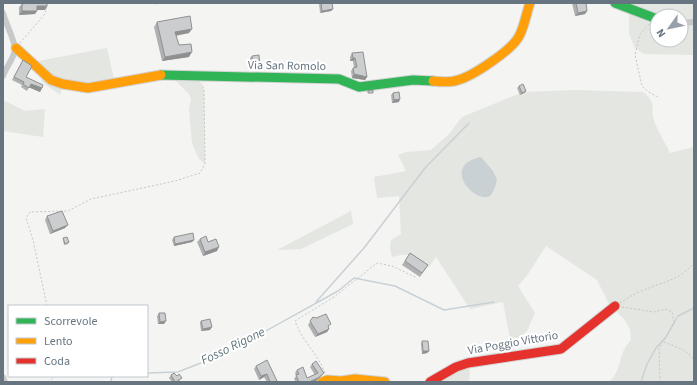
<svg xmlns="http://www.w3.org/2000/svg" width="697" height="385" font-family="'Source Sans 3',sans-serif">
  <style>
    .green { fill: #e3e6e1; fill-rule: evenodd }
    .water { fill: #cad1d4 }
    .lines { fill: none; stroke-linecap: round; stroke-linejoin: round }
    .stream { stroke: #cad1d4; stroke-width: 1.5 }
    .fast-casing { stroke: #d1d2d2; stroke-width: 11 }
    .slow-casing { stroke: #d1d2d2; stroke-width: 11 }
    .jam-casing { stroke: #d1d2d2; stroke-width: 11 }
    .path { stroke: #c5c6c7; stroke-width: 1; stroke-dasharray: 2 2; stroke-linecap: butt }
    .street { stroke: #c7c9c9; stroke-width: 6 }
    .fast { stroke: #30b455; stroke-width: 9 }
    .slow { stroke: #ff9f0a; stroke-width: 9 }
    .jam { stroke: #e5322d; stroke-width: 9 }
    .wall { fill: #afb0b1 }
    .shaded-wall { fill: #8f9090 }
    .building { fill: #cccdce; stroke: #8f9090 }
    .labels { text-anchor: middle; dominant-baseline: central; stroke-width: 4; stroke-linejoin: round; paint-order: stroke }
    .street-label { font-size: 12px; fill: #677581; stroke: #fff }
    .water-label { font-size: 13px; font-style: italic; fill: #63777e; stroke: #fff }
  </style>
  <rect width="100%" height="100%" fill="#f4f4f3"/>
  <g class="green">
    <path d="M615,3h79v52l-50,-1 -10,-7 -5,-14v-25zM657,16h24v24h-24z"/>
    <polygon points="107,48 115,84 63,84 60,95 42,82 40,69 33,62"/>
    <polygon points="171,76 198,77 204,90 205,164 199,159 192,143 189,109 191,99 189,94"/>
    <path d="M576,90l67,2c12,9 9,14 10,25 2,10 13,27 17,36l24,-6v235h-85c15,-14 7,-26 22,-42l-1,-11 -6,-10 -15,-15 -12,-24 -51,-34 -18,28 -10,12 17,27 -8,18 -16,13 -8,-42 -33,7 -34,-52 -7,10c-14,-12 -18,-15 -37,-10l-2,-8 1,-9 10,-6 -2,-38 -22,2 -3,-21 32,-6 -8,-16 8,-3 25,-2 18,-16 13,-17 61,-25z"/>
    <polygon points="3,100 25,111 45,109 43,137 3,131"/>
    <polygon points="351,211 353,224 301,249 277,250"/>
    <polygon points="468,363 470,374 469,382 430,382"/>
  </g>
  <path class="water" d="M481,157l12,14 4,9c-1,4 -3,11 -6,15 -13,12 -53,-29 -10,-38z"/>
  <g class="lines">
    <g class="stream">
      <polyline points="316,302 364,248 425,168 469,123"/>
      <polyline points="147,373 178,372 226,353 338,291 354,278 395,286 444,310 494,302"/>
      <polyline points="111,382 112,376"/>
      <polyline points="641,382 647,364 656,348 666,337 678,316 694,308"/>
    </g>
    <g class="fast-casing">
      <g id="fast">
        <polyline points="615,3 657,19"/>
        <polyline points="161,75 339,79 359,87 413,80 433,81"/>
      </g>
    </g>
    <g class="slow-casing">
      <g id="slow">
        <polyline points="16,48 51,80 63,84 88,88 161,75"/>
        <path d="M433,81c8,1 17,2 25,-1 15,-4 52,-29 60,-42 6,-9 8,-24 12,-35"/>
        <polyline points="322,382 327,380 341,381 355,379 385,382"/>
      </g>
    </g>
    <g class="jam-casing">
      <polyline id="jam" points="430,382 456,367 468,363 561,349 615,306"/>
    </g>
    <g class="path">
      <polyline points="69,3 111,3"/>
      <polyline points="155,3 158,6"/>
      <polyline points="649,24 640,34 635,55 642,86 647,91 658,97"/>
      <polyline points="20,43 45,14 48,3"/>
      <path d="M620,303c7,-4 13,-9 19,-11 20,-9 40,-11 55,-29"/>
      <polyline points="47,306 33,240 26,218 30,212 68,211 91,199 175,181 200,173 205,164 204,90 202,84"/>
      <polyline points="622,307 654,312 665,309 672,312 674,323 659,348 660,382"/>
      <path d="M664,342c11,5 23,7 30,18"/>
      <path d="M325,373c-7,-19 -23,-32 -30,-52l3,-2 36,-22 43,-34 15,3 25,12"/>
      <polyline points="48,382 56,376"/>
    </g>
    <g class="street">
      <path d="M3,13c2,9 13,30 12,37 -2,10 -9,17 -12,26"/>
      <polyline points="681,23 694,22"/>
      <polyline points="3,377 5,382"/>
    </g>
    <use href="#fast" class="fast"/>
    <use href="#slow" class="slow"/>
    <use href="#jam" class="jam"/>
  </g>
  <g class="wall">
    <polygon points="27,3 47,3 47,6 45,10 37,10 35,14 19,15 19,7 22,4"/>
    <polygon points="319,3 332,3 333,9 331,11 320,13"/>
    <polygon points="572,3 586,3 587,11 585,14 575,16"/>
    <polygon points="157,22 189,33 176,36 179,45 189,57 162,61 154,27"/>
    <polygon points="352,53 367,77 365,80 352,78 351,71 353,68 354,68 353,61 350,61 350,57"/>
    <polygon points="252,56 260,66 258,68 251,69 250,58"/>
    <polygon points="23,60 26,77 42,88 40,92 29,87 27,91 21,87 22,85 12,80"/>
    <polygon points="519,86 526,91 524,93 520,95 517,88"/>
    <polygon points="393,93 399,102 392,103 391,95"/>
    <polygon points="47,216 65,228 50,234 45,220"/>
    <polygon points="174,237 194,240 192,242 174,246 172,240"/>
    <polygon points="63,238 69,242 68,244 64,245 63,240"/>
    <polygon points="200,239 217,251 203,256 197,242"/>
    <polygon points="410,253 428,265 420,277 402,265"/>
    <polygon points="159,313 164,324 158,324 157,316"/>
    <polygon points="313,317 329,328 329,329 327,332 315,337 308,325"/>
    <polygon points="201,321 210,330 201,331 200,323"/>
    <polygon points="422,341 429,351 427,353 422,354 421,344"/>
    <polygon points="312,364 324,373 316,381 314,382 296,382 294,379 296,376 295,373 297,370 307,378 315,375 310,367"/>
    <polygon points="256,366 277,381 276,382 267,382 264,377 259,380 254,369"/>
    <polygon points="171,375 180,380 178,382 172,382 169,378"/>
  </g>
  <g class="shaded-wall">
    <polygon points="37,6 47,6 45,10 35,10"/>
    <polygon points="333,9 331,11 320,13 322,11"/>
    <polygon points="22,11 37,11 35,14 19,15"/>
    <polygon points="587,11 585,14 575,16 578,13"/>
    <polygon points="192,29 189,33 172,36 175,32"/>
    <polygon points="192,52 189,57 162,61 165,57"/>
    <polygon points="353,58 355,58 353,61 350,61"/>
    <polygon points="260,66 258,68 251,69 253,67"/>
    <polygon points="354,74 367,77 365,80 352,78"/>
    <polygon points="31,84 42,88 40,92 28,87"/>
    <polygon points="526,91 524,93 520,95 522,93"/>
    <polygon points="400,99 399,102 392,103 394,100"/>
    <polygon points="68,225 65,228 50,234 53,231"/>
    <polygon points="194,240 192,242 174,246 175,244"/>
    <polygon points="219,247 217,251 203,256 205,252"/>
    <polygon points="166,321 164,324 158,324 160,322"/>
    <polygon points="212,327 210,330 201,331 203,329"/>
    <polygon points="329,329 327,332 315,337 318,334"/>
    <polygon points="423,351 429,351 427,353 422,354"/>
    <polygon points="324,373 316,381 314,382 309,382"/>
    <polygon points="267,374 264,377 259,380 261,376"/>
  </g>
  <g class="building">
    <polygon points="29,3 47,3 47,6 37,6 37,11 22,11 22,4"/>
    <polygon points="321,3 332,3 333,9 322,11"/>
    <polygon points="576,3 586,3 587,11 578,13"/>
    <polygon points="190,16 192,29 175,32 179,45 191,44 192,52 165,57 157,22"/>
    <polygon points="363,52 367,77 354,74 353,68 357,67 355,58 353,58 352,53"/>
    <polygon points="259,55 260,66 253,67 252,56"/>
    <polygon points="23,60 32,66 26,77 43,85 42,88 31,84 29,88 23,84 24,82 14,77"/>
    <polygon points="523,84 526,91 522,93 519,86"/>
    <polygon points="373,90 373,93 368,93 368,91"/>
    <polygon points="399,92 400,99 394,100 393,93"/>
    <polygon points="62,211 68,225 53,231 47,216"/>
    <polygon points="193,233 194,240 175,244 174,237"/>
    <polygon points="206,236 208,242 216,239 219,247 205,252 200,239"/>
    <polygon points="67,237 69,242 65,244 63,238"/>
    <polygon points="410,253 428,265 422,273 405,261"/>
    <polygon points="159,313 165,313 166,321 160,322"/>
    <polygon points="326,314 331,324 328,326 329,329 318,334 310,321 313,317 316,318"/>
    <polygon points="210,319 212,327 203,329 201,321"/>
    <polygon points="422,341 428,341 429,351 423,351"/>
    <polygon points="267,360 277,381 274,382 270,382 267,374 261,376 256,366"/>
    <polygon points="316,361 324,373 318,378 309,382 299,382 296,375 299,374 297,370 303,367 307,378 318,373 312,364"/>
    <polygon points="174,373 177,376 179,374 182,378 176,382 175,382 171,375"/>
  </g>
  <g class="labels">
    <g class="street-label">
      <text transform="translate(287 66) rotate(1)">Via San Romolo</text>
      <text transform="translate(513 343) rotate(-10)">Via Poggio Vittorio</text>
    </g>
    <g class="water-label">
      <text transform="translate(233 346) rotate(-26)">Fosso Rigone</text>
    </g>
  </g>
  <rect width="697" height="385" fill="none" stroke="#677581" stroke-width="8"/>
  <rect x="8" y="305" width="140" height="72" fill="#ffffff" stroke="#c2c8cd"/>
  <rect x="16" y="318" width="20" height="6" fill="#30b455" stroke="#c2c8cd"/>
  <text x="44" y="325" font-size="12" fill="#677581">Scorrevole</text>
  <rect x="16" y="338" width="20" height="6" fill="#ff9f0a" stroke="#c2c8cd"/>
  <text x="44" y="345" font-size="12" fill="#677581">Lento</text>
  <rect x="16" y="358" width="20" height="6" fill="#e5322d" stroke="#c2c8cd"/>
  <text x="44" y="365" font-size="12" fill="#677581">Coda</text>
  <g transform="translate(669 28) rotate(237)"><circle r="19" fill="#ffffff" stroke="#c2c8cd"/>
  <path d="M0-3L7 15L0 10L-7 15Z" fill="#98a1a9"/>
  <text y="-6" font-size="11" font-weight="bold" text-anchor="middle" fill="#677581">N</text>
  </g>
</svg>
